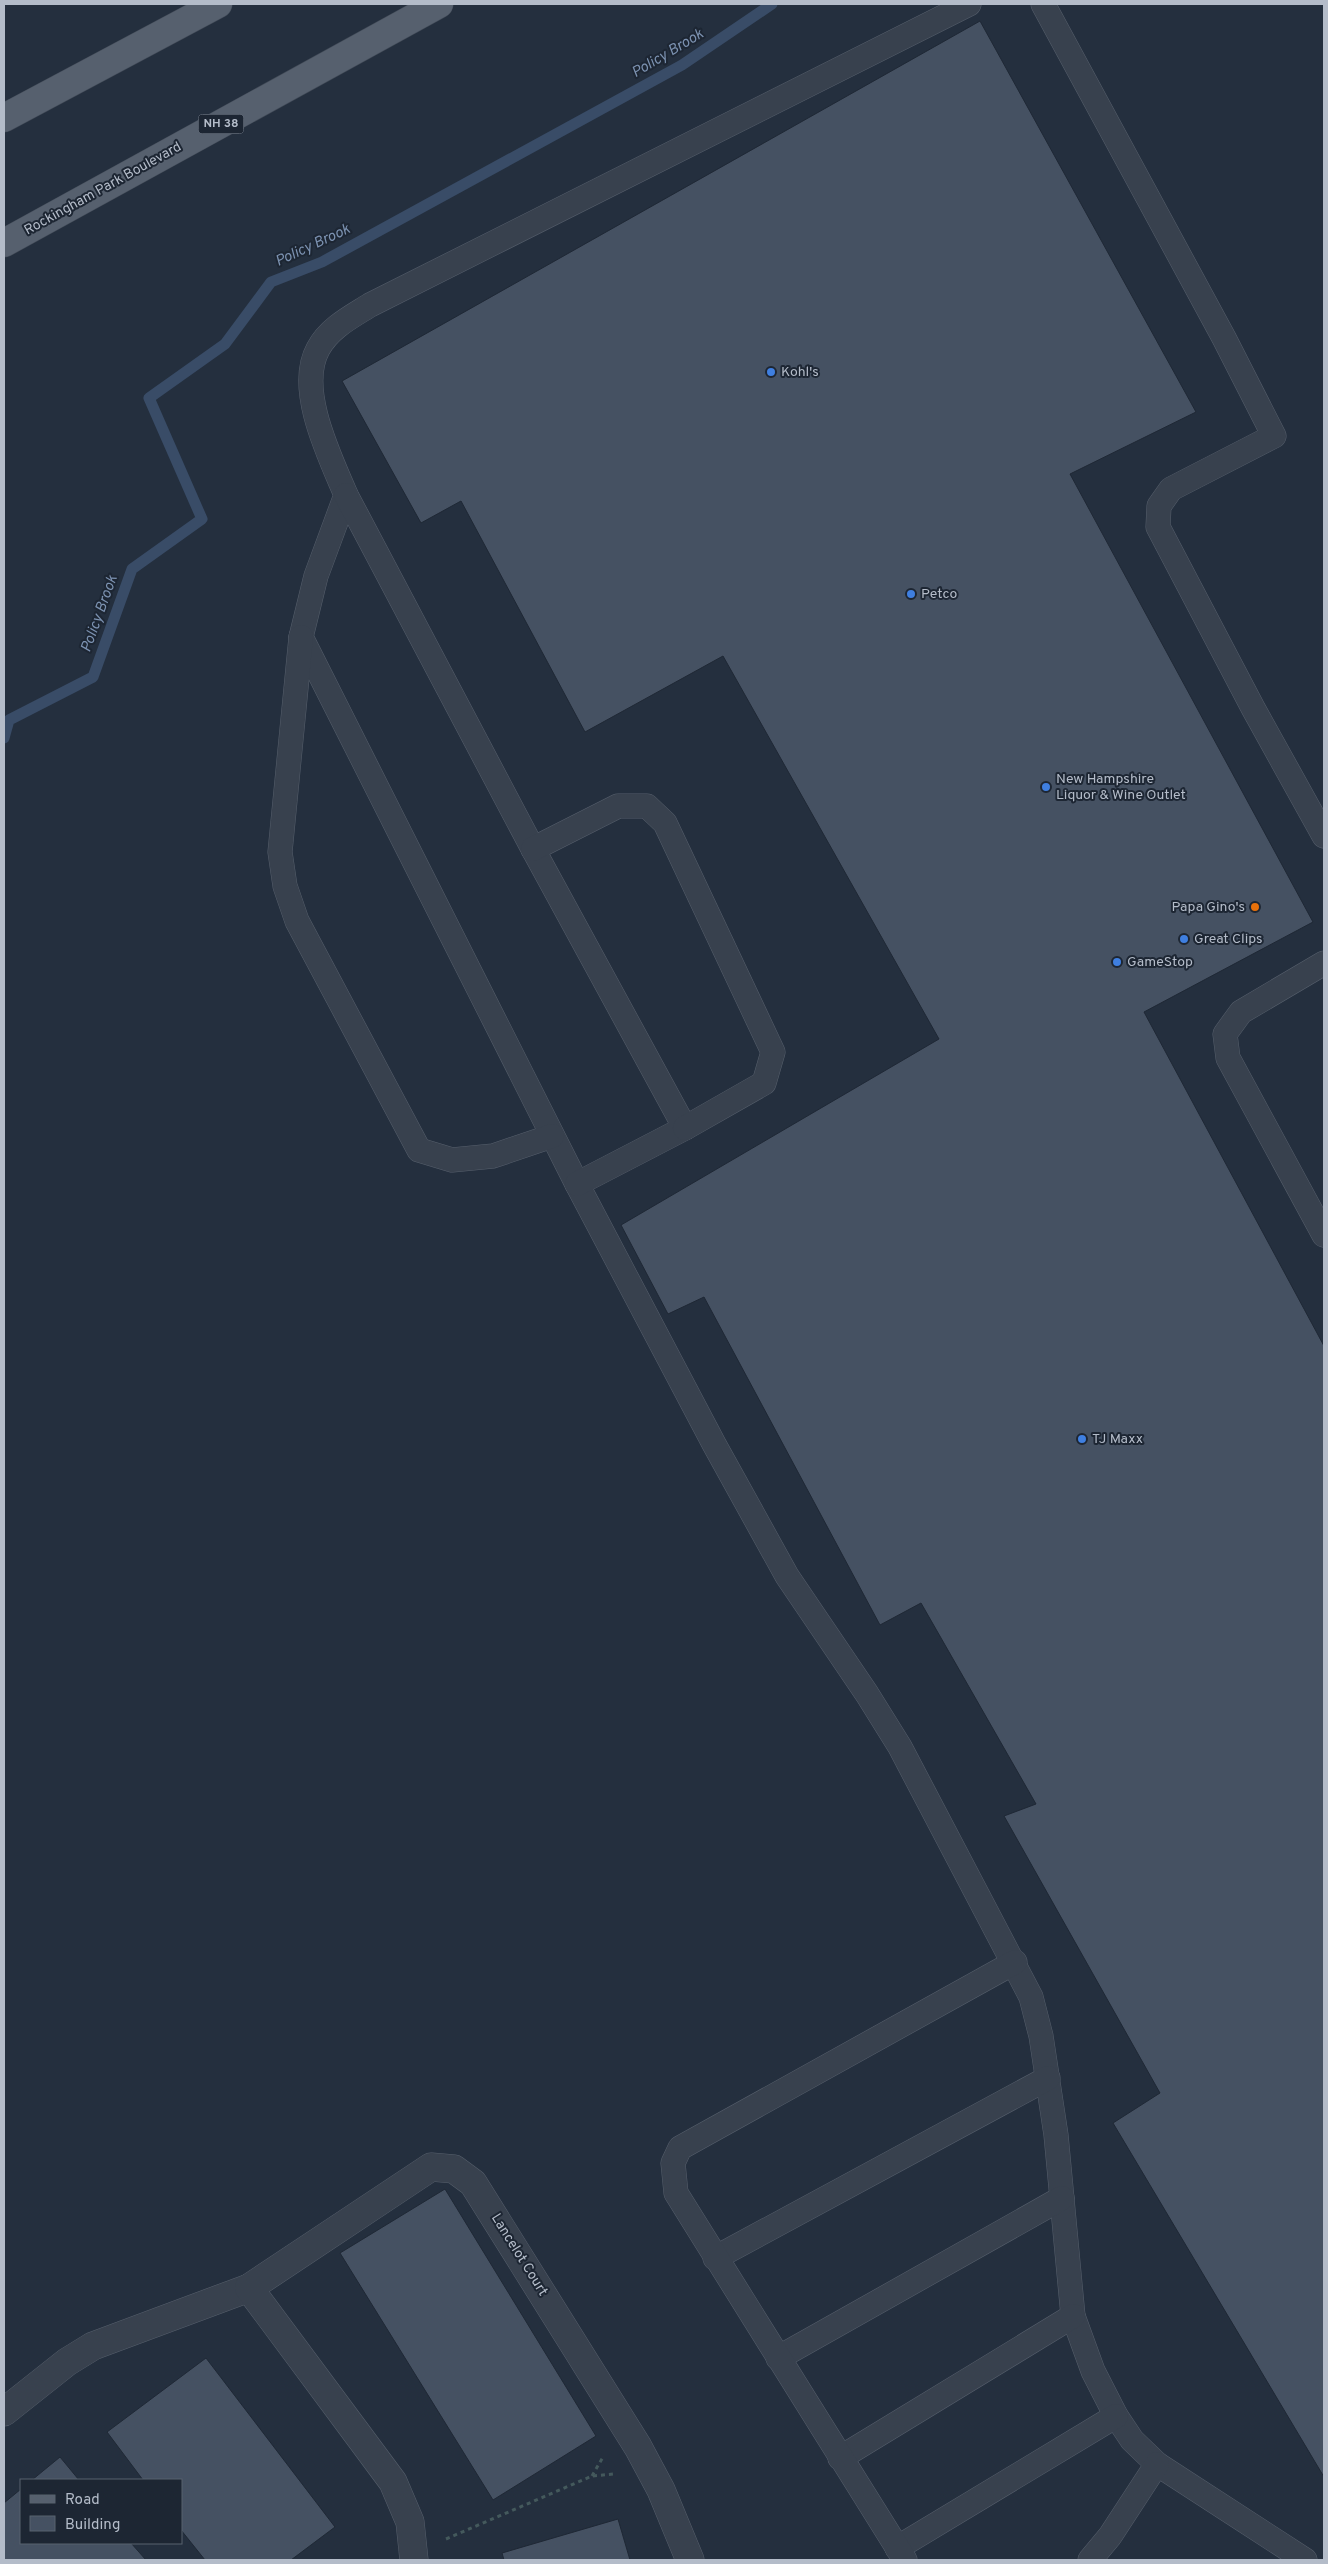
<svg xmlns="http://www.w3.org/2000/svg" width="1328" height="2564" font-family="Overpass,sans-serif">
  <style>
    .lines { fill: none; stroke-linecap: round; stroke-linejoin: round }
    .stream { stroke: #394c67; stroke-width: 11 }
    .building { fill: #455162; stroke: #1f2835 }
    .service-casing { stroke: #565f6c; stroke-width: 25 }
    .minor-casing { stroke: #565f6c; stroke-width: 29 }
    .primary-casing { stroke: #414a57; stroke-width: 29 }
    .path { stroke: #44595c; stroke-width: 3; stroke-dasharray: 4 4; stroke-linecap: butt }
    .service { stroke: #38414e; stroke-width: 24 }
    .minor { stroke: #38414e; stroke-width: 28 }
    .primary { stroke: #56606e; stroke-width: 28 }
    .shop-dot { fill: #3f7fe0; stroke: #1d2633; stroke-width: 2 }
    .food-dot { fill: #e8710a; stroke: #1d2633; stroke-width: 2 }
    .labels { text-anchor: middle; dominant-baseline: central; stroke-width: 4; stroke-linejoin: round; paint-order: stroke }
    .shield { fill: #1d2633; stroke: #878f9c; stroke-width: 1 }
    .shield-label { font-size: 12px; font-weight: bold; fill: #b4bcc9 }
    .street-label { font-size: 14px; fill: #b4bcc9; stroke: #1d2633 }
    .poi-label { font-size: 14px; fill: #b4bcc9; stroke: #1d2633; text-anchor: start }
    .water-label { font-size: 15px; font-style: italic; fill: #7c92b1; stroke: #1d2633 }
  </style>
  <rect width="100%" height="100%" fill="#242f3e"/>
  <g class="lines">
    <polyline class="stream" points="4,738 9,720 93,677 132,569 202,519 149,398 225,344 271,282 322,262 682,65 772,4"/>
  </g>
  <g class="building">
    <polygon points="980,21 1196,412 1070,474 1313,922 1144,1012 1324,1346 1324,2477 1113,2123 1160,2093 1004,1816 1036,1804 921,1603 880,1625 704,1297 668,1314 621,1225 939,1039 723,656 585,732 461,501 421,523 342,381"/>
    <polygon points="445,2189 596,2436 493,2500 340,2253"/>
    <polygon points="206,2358 335,2527 291,2560 205,2560 181,2530 181,2480 143,2480 107,2432"/>
    <polygon points="60,2457 79,2480 32,2480"/>
    <polygon points="21,2489 21,2543 131,2543 146,2560 4,2560 4,2503"/>
    <polygon points="618,2519 630,2560 504,2560 502,2553"/>
  </g>
  <g class="lines">
    <g class="service-casing">
      <g id="service">
        <path d="M969,4l-599,301c-19,12 -41,23 -52,44 -22,40 12,108 28,146l-30,81 -15,61 276,547 137,260 73,132 80,118 33,53 131,250 10,39 15,99 17,181 20,55 23,45 16,24 25,24 148,96"/>
        <polyline points="1043,4 1224,338 1274,436 1171,489 1159,506 1158,527 1253,708 1324,836"/>
        <polyline points="346,495 533,849 685,1128 577,1184"/>
        <polyline points="301,637 280,852 285,886 297,921 419,1150 452,1160 493,1156 552,1136"/>
        <polyline points="533,849 618,806 647,806 665,823 773,1052 764,1083 685,1128"/>
        <polyline points="1324,963 1241,1012 1225,1034 1228,1058 1324,1235"/>
        <polyline points="715,2258 1048,2078"/>
        <polyline points="778,2358 1062,2198"/>
        <polyline points="840,2458 1073,2316"/>
        <polyline points="897,2548 1116,2416"/>
        <polyline points="905,2560 676,2193 673,2163 680,2148 1015,1962"/>
        <polyline points="1090,2560 1110,2536 1157,2464"/>
      </g>
    </g>
    <g class="minor-casing">
      <g id="minor">
        <polyline points="4,2412 67,2362 93,2346 249,2288"/>
        <polyline points="414,2560 410,2522 393,2482 249,2288 431,2167 454,2169 473,2183 638,2447 661,2490 690,2560"/>
      </g>
    </g>
    <g class="primary-casing">
      <g id="primary">
        <polyline points="4,118 218,4"/>
        <polyline points="4,243 439,4"/>
      </g>
    </g>
    <g class="path">
      <polyline points="592,2476 603,2457"/>
      <polyline points="446,2539 592,2476 614,2474"/>
    </g>
    <use href="#service" class="service"/>
    <use href="#minor" class="minor"/>
    <use href="#primary" class="primary"/>
  </g>
  <g class="shop-dot">
    <circle cx="771" cy="372" r="5"/>
    <circle cx="911" cy="594" r="5"/>
    <circle cx="1046" cy="787" r="5"/>
    <circle cx="1184" cy="939" r="5"/>
    <circle cx="1117" cy="962" r="5"/>
    <circle cx="1082" cy="1439" r="5"/>
  </g>
  <circle class="food-dot" cx="1255" cy="907" r="5"/>
  <g class="labels">
    <rect class="shield" x="198.5" y="114.5" width="45" height="19" rx="4"/>
    <g class="shield-label">
      <text x="221" y="124">NH 38</text>
    </g>
    <g class="street-label">
      <text transform="translate(103 189) rotate(-29)">Rockingham Park Boulevard</text>
      <text transform="translate(519 2255) rotate(58)">Lancelot Court</text>
    </g>
    <g class="poi-label">
      <text x="781" y="372">Kohl's</text>
      <text x="921" y="594">Petco</text>
      <text x="1056" y="779">New Hampshire<tspan x="1056" dy="16">Liquor &amp; Wine Outlet</tspan></text>
      <text x="1245" y="907" text-anchor="end">Papa Gino's</text>
      <text x="1194" y="939">Great Clips</text>
      <text x="1127" y="962">GameStop</text>
      <text x="1092" y="1439">TJ Maxx</text>
    </g>
    <g class="water-label">
      <text transform="translate(668 54) rotate(-31)">Policy Brook</text>
      <text transform="translate(313 246) rotate(-25)">Policy Brook</text>
      <text transform="translate(100 614) rotate(-70)">Policy Brook</text>
    </g>
  </g>
  <rect width="1328" height="2564" fill="none" stroke="#b4bcc9" stroke-width="10"/>
  <rect x="20" y="2479" width="162" height="65" fill="#1d2633" stroke="#59626f"/>
  <rect x="30" y="2495" width="25" height="8" fill="#56606e" stroke="#59626f"/>
  <text x="65" y="2504" font-size="15" fill="#b4bcc9">Road</text>
  <rect x="30" y="2516" width="25" height="15" fill="#455162" stroke="#59626f"/>
  <text x="65" y="2529" font-size="15" fill="#b4bcc9">Building</text>
</svg>
